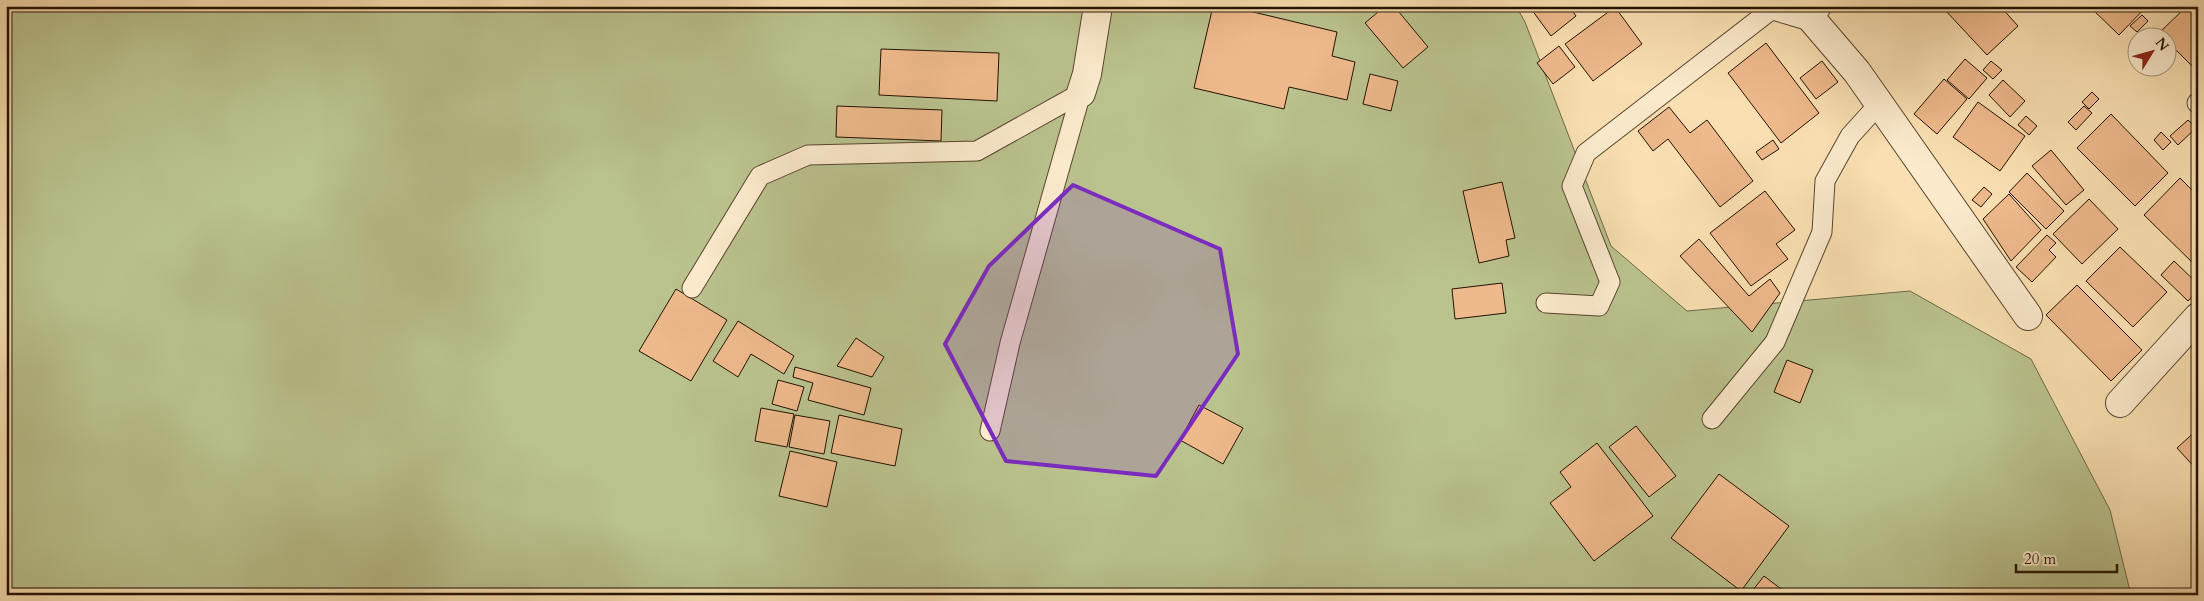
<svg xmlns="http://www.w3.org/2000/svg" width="2204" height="601" font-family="Cardo,serif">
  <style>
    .green { fill: #bac28e; stroke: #6e6a48 }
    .building { fill: #eeb98b; stroke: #231202 }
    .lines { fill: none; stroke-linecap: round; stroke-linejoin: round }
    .lane-casing { stroke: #58452e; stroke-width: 21 }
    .street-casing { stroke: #58452e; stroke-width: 30 }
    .lane { stroke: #fbeacc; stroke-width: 19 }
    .street { stroke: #fbeacc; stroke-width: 28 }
    .marked { fill: #7b2cbf; fill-opacity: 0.2; stroke: #7b2cbf; stroke-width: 4; stroke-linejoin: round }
  </style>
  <rect width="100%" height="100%" fill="#f9dfb1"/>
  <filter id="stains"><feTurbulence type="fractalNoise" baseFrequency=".004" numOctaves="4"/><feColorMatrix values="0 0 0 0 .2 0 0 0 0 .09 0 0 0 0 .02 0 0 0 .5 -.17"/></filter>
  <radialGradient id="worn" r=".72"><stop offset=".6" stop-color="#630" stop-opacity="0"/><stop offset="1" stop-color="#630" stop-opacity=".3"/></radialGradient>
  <polygon class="green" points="6,6 1516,6 1525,22 1611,246 1687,311 1910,291 2031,359 2110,510 2131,595 6,595"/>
  <g class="building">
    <polygon points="1213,6 1228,6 1337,32 1332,56 1355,62 1347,100 1289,87 1284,109 1194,88"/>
    <polygon points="1385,6 1394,6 1428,47 1403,68 1365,23"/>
    <polygon points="1529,6 1569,6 1576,16 1551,36"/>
    <polygon points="1949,6 2000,6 2018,26 1987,55 1945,10"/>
    <polygon points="2093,6 2147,6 2119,35 2091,8"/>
    <polygon points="2187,6 2198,6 2198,72 2166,40 2166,38 2159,33"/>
    <polygon points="1615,7 1642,44 1593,81 1565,44"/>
    <polygon points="2142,15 2148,21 2137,32 2130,26"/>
    <polygon points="1766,43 1819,113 1781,143 1728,73"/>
    <polygon points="1559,46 1575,67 1553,84 1537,63"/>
    <polygon points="881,49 999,53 997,101 879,95"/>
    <polygon points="1965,59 1987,78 1969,99 1947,80"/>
    <polygon points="1822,61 1838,82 1816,99 1800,78"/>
    <polygon points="1991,61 2002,70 1993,79 1983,70"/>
    <polygon points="1370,74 1398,81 1391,111 1363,104"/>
    <polygon points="1944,79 1967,99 1937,134 1914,114"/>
    <polygon points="2003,80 2025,101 2010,117 1989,95"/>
    <polygon points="2092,92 2099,99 2089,109 2082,102"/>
    <polygon points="1978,102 2025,136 2000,171 1953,137"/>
    <polygon points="837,106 942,110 941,141 836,137"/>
    <polygon points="2084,106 2092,113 2076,130 2068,122"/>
    <polygon points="1669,107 1690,133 1707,120 1753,181 1720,207 1668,139 1653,151 1638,131"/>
    <polygon points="2111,114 2168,173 2135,206 2077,148"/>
    <polygon points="2026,116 2037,126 2029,135 2018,125"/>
    <polygon points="2188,120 2196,128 2178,145 2170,136"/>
    <polygon points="2161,132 2171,142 2163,150 2154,140"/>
    <polygon points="1773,140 1779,149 1762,160 1756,152"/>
    <polygon points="2051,150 2084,190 2066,205 2032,166"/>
    <polygon points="2027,173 2064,211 2046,229 2009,192"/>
    <polygon points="2180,178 2198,196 2198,268 2144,215"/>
    <polygon points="1502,182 1515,238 1506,240 1509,256 1479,263 1463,191"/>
    <polygon points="1984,187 1992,194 1981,207 1972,200"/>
    <polygon points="1765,191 1795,230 1776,244 1788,259 1751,286 1710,233"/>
    <polygon points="2009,194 2041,230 2011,261 1983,219"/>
    <polygon points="2089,199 2118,229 2082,264 2053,234"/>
    <polygon points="2047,235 2056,243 2049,250 2056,257 2032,282 2016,267"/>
    <polygon points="1699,239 1749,296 1770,279 1780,293 1752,332 1680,256"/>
    <polygon points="2120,247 2167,292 2133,327 2086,281"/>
    <polygon points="2174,261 2198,284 2198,290 2188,301 2161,275"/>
    <polygon points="1502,283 1506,313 1455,319 1452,289"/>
    <polygon points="2077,285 2142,350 2111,381 2046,315"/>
    <polygon points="676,289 727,320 691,381 639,351"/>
    <polygon points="738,321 794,356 784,374 751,354 738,377 713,361"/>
    <polygon points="856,338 884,357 872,377 837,366"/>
    <polygon points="1787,360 1813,370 1800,403 1774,392"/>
    <polygon points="795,367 871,388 864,415 808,400 813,383 793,377"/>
    <polygon points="778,380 804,387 797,411 772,404"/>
    <polygon points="1199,405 1243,428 1223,464 1180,440"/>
    <polygon points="761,408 794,414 787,447 755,441"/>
    <polygon points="795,415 830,421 824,454 789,447"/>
    <polygon points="839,415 902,429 895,466 831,453"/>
    <polygon points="1636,426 1676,476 1649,497 1609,447"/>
    <polygon points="2198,429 2198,471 2177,448"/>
    <polygon points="1597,443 1653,516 1594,561 1550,503 1571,487 1560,472"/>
    <polygon points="790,451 837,462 827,507 779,496"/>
    <polygon points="1719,474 1789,526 1741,591 1671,538"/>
    <polygon points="1764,576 1789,595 1749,595"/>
  </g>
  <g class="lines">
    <g class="lane-casing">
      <g id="lane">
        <polyline points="2197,103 2198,104"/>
        <polyline points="692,288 760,176 808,155 977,151 1081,93"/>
        <polyline points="1546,303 1599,306 1610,282 1572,186 1586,153 1776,6"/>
        <polyline points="1712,419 1775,342 1822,232 1825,181 1850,136 1879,104"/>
        <polyline points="990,431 1010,343 1081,93"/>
      </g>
    </g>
    <g class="street-casing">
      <g id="street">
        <polyline points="1775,6 1809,16 1817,6"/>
        <polyline points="1809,16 1857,72 2028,316"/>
        <polyline points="1081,93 1087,74 1098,6"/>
        <polyline points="2120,403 2198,317"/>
      </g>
    </g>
    <use href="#lane" class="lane"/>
    <use href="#street" class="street"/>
  </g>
  <path class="marked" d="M1073,185l147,64 18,105 -82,122 -150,-15 -61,-117 44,-78z"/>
  <rect width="2204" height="601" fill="none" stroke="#f9dfb1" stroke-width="25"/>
  <rect x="8" y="8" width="2189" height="586" fill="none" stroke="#231202" stroke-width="2.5"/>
  <rect x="12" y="12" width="2179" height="576" fill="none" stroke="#231202"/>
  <g transform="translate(2152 52) rotate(53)"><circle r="24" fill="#fbeacc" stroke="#a5947b"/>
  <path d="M0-4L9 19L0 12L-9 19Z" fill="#8f2418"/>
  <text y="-8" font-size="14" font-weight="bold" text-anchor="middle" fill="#231202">N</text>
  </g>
  <path d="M2016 564v8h101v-8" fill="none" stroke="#231202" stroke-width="2.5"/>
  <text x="2024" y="564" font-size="15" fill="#231202" stroke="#fbeacc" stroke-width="4" paint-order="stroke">20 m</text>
  <rect width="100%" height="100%" filter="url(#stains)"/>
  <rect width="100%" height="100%" fill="url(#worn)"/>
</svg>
